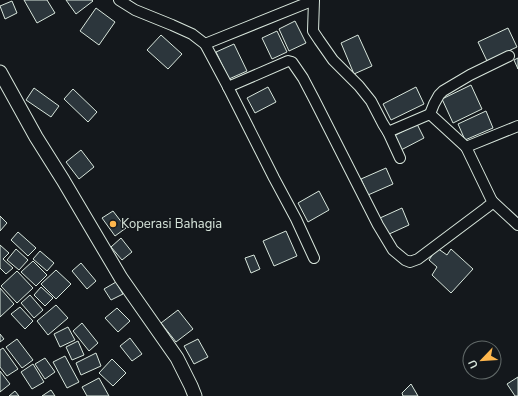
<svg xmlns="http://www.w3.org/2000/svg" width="518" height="396" font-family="'Nunito Sans',sans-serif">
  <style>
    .building { fill: #2c363c; stroke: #d8e6dc }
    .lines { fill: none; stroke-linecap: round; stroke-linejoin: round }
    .minor-casing { stroke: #d8e6dc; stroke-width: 12 }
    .tertiary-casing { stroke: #d8e6dc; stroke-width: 15 }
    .minor { stroke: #14181c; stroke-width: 10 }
    .tertiary { stroke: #14181c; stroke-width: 13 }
    .poi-dot { fill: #ffb74d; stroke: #14181c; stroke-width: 1.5 }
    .labels { text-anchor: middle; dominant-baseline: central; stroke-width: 3; stroke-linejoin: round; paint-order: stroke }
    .poi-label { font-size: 13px; fill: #d8e6dc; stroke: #14181c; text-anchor: start }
  </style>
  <rect width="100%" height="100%" fill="#14181c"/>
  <g class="building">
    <polygon points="24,0 47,0 55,13 37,23"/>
    <polygon points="66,0 92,0 93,1 76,14"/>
    <polygon points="12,1 17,13 5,19 0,6"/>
    <polygon points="96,8 115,22 99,45 80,31"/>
    <polygon points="295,21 306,43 289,51 279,29"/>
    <polygon points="508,28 517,47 487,61 478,42"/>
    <polygon points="277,31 287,52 272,59 262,38"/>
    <polygon points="161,35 182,54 168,69 147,50"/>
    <polygon points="358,35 372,66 354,74 341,43"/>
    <polygon points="234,44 247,71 229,79 216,52"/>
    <polygon points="518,58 518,69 514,60"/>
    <polygon points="471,85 482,109 453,123 442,99"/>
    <polygon points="268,87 276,102 255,113 247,98"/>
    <polygon points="416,87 424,104 391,120 383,104"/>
    <polygon points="34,88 59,106 51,117 26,100"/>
    <polygon points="73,89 97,112 88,122 64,99"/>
    <polygon points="486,111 493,128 465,140 458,124"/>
    <polygon points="417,124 424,138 401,150 394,136"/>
    <polygon points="81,150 94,167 79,179 66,162"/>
    <polygon points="386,168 393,184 368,195 361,179"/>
    <polygon points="319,191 329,210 308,222 298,203"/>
    <polygon points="402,208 409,225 387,235 380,218"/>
    <polygon points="113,211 126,228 115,236 102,218"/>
    <polygon points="0,216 7,223 0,231"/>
    <polygon points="286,231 297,256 274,266 263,241"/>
    <polygon points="18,232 36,248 28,256 11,240"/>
    <polygon points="121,238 132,252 122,260 111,247"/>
    <polygon points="0,245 9,253 3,259 13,268 6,274 0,268"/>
    <polygon points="437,248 447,255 451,249 473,269 451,293 432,275 437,267 429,260"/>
    <polygon points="16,249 28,260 19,270 7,260"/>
    <polygon points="40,251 54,263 47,271 33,259"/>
    <polygon points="254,255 260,269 251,273 245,258"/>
    <polygon points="33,261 47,275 36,286 21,272"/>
    <polygon points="81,263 96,281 87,289 72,271"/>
    <polygon points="56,270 71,284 56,299 41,284"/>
    <polygon points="17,271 33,288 17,303 1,286"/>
    <polygon points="116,282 123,294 111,300 104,289"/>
    <polygon points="41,287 53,298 45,306 34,295"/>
    <polygon points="0,288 14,304 0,317"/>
    <polygon points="30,295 43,310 34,318 21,303"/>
    <polygon points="56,305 68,318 48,335 37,321"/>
    <polygon points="20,307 33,321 25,329 11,314"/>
    <polygon points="117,308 130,321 118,332 105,318"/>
    <polygon points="178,310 193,329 176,342 161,323"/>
    <polygon points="82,323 98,343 89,351 73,331"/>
    <polygon points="68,327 75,340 60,347 54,334"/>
    <polygon points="0,334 4,339 0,342"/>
    <polygon points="130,338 142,354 132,361 120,346"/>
    <polygon points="17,339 33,360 22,368 6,347"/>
    <polygon points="198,339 208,357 194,364 184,346"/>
    <polygon points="78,341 84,355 72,360 66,347"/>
    <polygon points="3,348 18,369 7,376 0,367 0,350"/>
    <polygon points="96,353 101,366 81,375 76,363"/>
    <polygon points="65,356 79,382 67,388 53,362"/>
    <polygon points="45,358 55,372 45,379 35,364"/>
    <polygon points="112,359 126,373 113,386 99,373"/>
    <polygon points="33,364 44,382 32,389 21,372"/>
    <polygon points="0,371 10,384 0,392"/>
    <polygon points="518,377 518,396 515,396 507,384"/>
    <polygon points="99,378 109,396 87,396 82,387"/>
    <polygon points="411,384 418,396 403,396 402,393"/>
    <polygon points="51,390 55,396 42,396"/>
    <polygon points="15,391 19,396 9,396"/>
  </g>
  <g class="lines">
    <g class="minor-casing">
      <g id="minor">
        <polyline points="119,0 135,10 172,25 192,34 205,44 228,87 274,178 296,219 314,258"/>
        <polyline points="205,44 314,0 313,31 319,40 333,60 359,86 371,101 383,124 388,132 400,158"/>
        <polyline points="228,87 288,61 292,62 303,78 314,99 378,225 393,250 405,260 410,262 418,259 486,208 491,204 492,201 466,147"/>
        <polyline points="430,114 434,104 439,95 443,91 470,75 509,56"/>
        <polyline points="388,132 430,114 466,147 518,126"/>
        <polyline points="492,201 518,225"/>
      </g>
    </g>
    <g class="tertiary-casing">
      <polyline id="tertiary" points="0,72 36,137 63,180 121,278 177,358 191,386 195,396"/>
    </g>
    <use href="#minor" class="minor"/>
    <use href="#tertiary" class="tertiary"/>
  </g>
  <circle class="poi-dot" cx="113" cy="224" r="4"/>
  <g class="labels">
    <g class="poi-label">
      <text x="121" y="224">Koperasi Bahagia</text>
    </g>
  </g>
  <g transform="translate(482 360) rotate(245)"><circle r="19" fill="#14181c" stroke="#626a69"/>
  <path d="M0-3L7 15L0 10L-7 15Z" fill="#ffb74d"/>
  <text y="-6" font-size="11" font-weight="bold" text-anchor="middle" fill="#d8e6dc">U</text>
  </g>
</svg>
